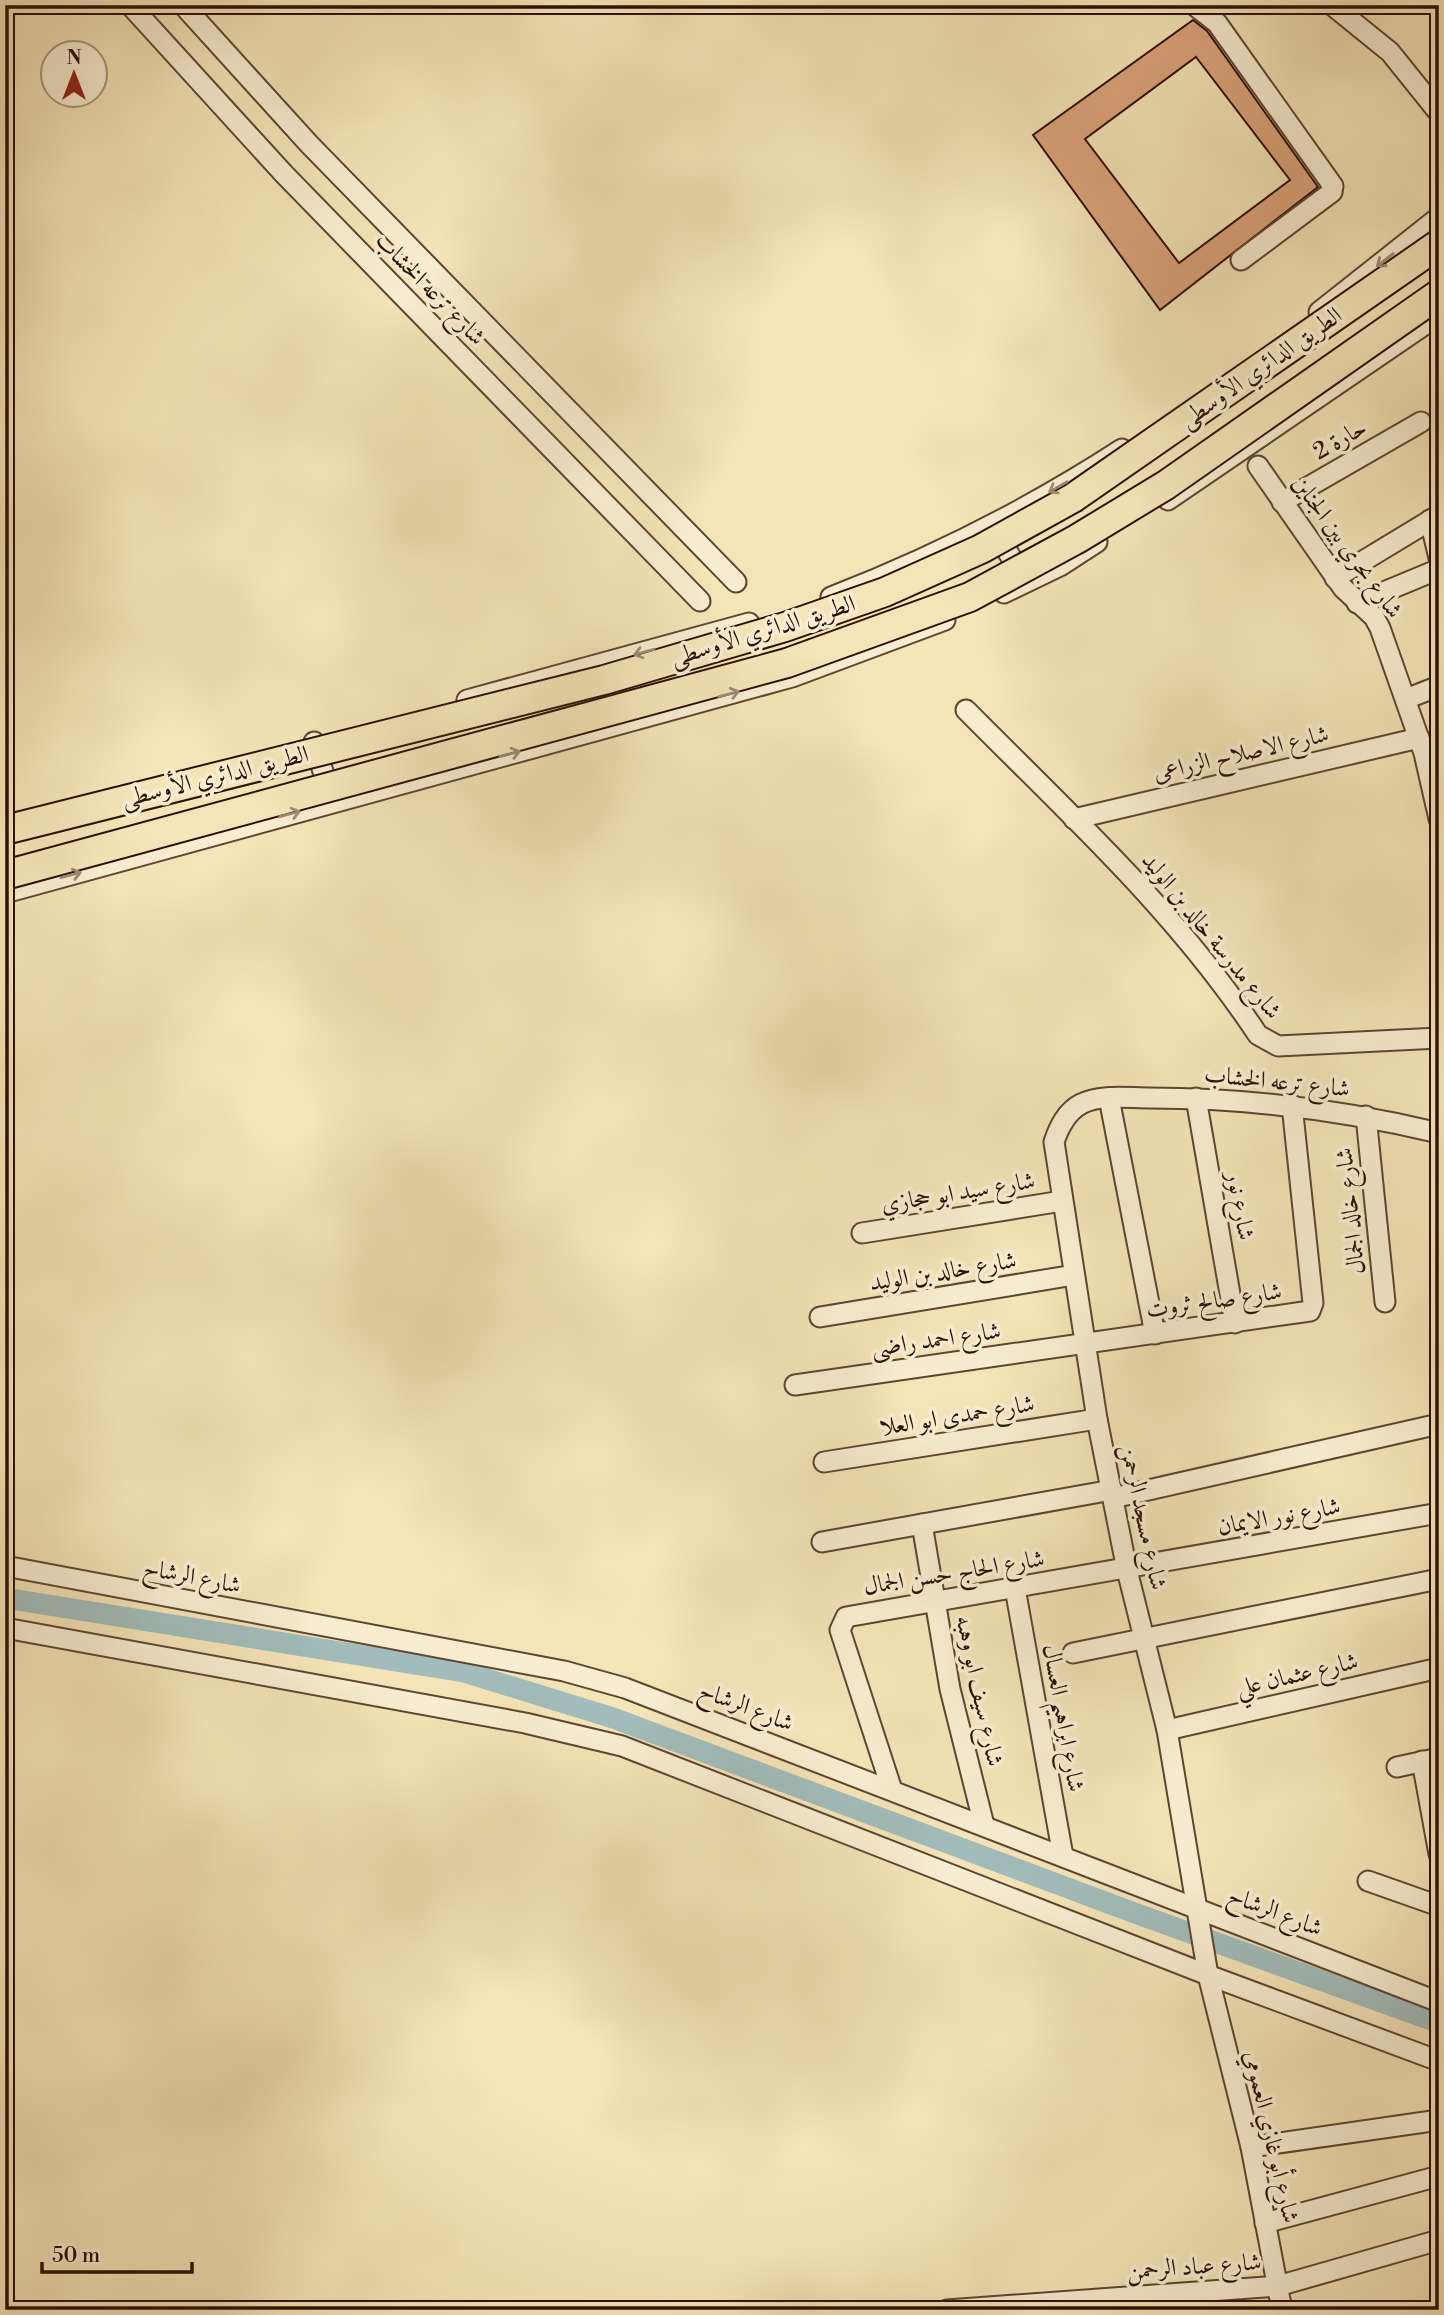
<svg xmlns="http://www.w3.org/2000/svg" width="1444" height="2315" font-family="'Libre Bodoni',Amiri,serif">
  <style>
    .lines { fill: none; stroke-linecap: round; stroke-linejoin: round }
    .canal { stroke: #a1bcba; stroke-width: 21 }
    .building { fill: #dba37b; stroke: #2c1002; stroke-width: 2; fill-rule: evenodd }
    .minor-casing { stroke: #5e4530; stroke-width: 23 }
    .minor { stroke: #f8edd1; stroke-width: 19 }
    .highway-bridge-casing { stroke: #2c1002; stroke-width: 32; stroke-linecap: butt }
    .highway-bridge { stroke: #f4e4b8; stroke-width: 28 }
    .oneway { stroke: #9c8a74 }
    .labels { text-anchor: middle; dominant-baseline: central; stroke-width: 7; stroke-linejoin: round; paint-order: stroke }
    .street-label { font-size: 24px; fill: #2c1002; stroke: #f8edd1 }
  </style>
  <rect width="100%" height="100%" fill="#f4e4b8"/>
  <filter id="stains"><feTurbulence type="fractalNoise" baseFrequency=".00286" numOctaves="4"/><feColorMatrix values="0 0 0 0 .2 0 0 0 0 .09 0 0 0 0 .02 0 0 0 .5 -.17"/></filter>
  <radialGradient id="worn" r=".72"><stop offset=".6" stop-color="#630" stop-opacity="0"/><stop offset="1" stop-color="#630" stop-opacity=".3"/></radialGradient>
  <g class="lines">
    <polyline class="canal" points="5,1598 464,1672 613,1718 1132,1912 1439,2023"/>
  </g>
  <path class="building" d="M1193,20l14,11 111,156 -158,123 -127,-175zM1196,57l94,123 -111,83 -94,-124z"/>
  <g class="lines">
    <g class="minor-casing">
      <g id="minor">
        <polyline points="130,5 284,174 700,601"/>
        <polyline points="183,5 309,144 736,582"/>
        <polyline points="1194,5 1217,23 1333,186 1332,192 1241,260"/>
        <polyline points="1332,5 1390,52 1439,113"/>
        <polyline points="1319,312 1439,217"/>
        <polyline points="1258,466 1343,588 1374,617 1380,628 1424,753 1439,819"/>
        <polyline points="1168,500 1439,315"/>
        <polyline points="1282,502 1421,422"/>
        <polyline points="1430,520 1439,558"/>
        <polyline points="993,528 1025,580"/>
        <polyline points="1335,578 1439,515"/>
        <polyline points="1004,593 1060,566 1097,542"/>
        <path d="M831,597c101,-39 200,-89 291,-148"/>
        <polyline points="1357,603 1439,569"/>
        <polyline points="1406,699 1439,686"/>
        <polyline points="467,700 749,623"/>
        <path d="M966,710c104,105 210,201 292,325l20,11 161,-8"/>
        <polyline points="314,742 331,798"/>
        <polyline points="1074,819 1419,738"/>
        <polyline points="5,893 792,677 945,620"/>
        <polyline points="1109,1098 1155,1334"/>
        <polyline points="1196,1098 1235,1323"/>
        <polyline points="1366,1116 1385,1302"/>
        <polyline points="862,1233 1062,1201"/>
        <polyline points="820,1317 1074,1275"/>
        <polyline points="795,1385 1310,1311 1313,1303 1292,1105"/>
        <polyline points="824,1462 1097,1419"/>
        <polyline points="1113,1498 1439,1424"/>
        <polyline points="922,1524 950,1689 984,1825"/>
        <polyline points="822,1542 1112,1490"/>
        <polyline points="5,1566 564,1671 625,1688 1439,2002"/>
        <polyline points="1015,1588 1063,1856"/>
        <polyline points="5,1628 525,1723 622,1746 1208,1975 1439,2061"/>
        <polyline points="1073,1653 1439,1579"/>
        <polyline points="1167,1730 1439,1668"/>
        <polyline points="1422,1761 1439,1854"/>
        <polyline points="1397,1767 1439,1758"/>
        <polyline points="892,1790 840,1630 846,1617 1439,1513"/>
        <polyline points="1368,1881 1439,1906"/>
        <polyline points="1251,2147 1439,2120"/>
        <polyline points="1265,2223 1439,2176"/>
        <polyline points="947,2310 1278,2286 1439,2240"/>
        <path d="M1282,2310l-31,-163 -43,-172 -41,-245 -40,-160 -30,-151 -43,-277c5,-15 12,-30 27,-38 20,-10 46,-6 68,-6 99,0 194,12 290,35"/>
      </g>
    </g>
    <use href="#minor" class="minor"/>
    <g class="highway-bridge-casing">
      <g id="highway-bridge">
        <polyline points="5,830 604,680 785,627 885,592 981,549 1073,498 1439,244"/>
        <polyline points="5,875 787,663 970,597 1077,539 1166,485 1439,294"/>
      </g>
    </g>
    <use href="#highway-bridge" class="highway-bridge"/>
  </g>
  <defs><path id="oneway-shaft" d="M-6 0H5M1.5-3L5.5 0L1.5 3" fill="none" stroke-width="1.6" stroke-linecap="round" stroke-linejoin="round" transform="scale(1.75)"/></defs>
  <g class="oneway">
    <use href="#oneway-shaft" transform="translate(1385 260) rotate(142)"/>
    <use href="#oneway-shaft" transform="translate(1058 487) rotate(150)"/>
    <use href="#oneway-shaft" transform="translate(644 652) rotate(165)"/>
    <use href="#oneway-shaft" transform="translate(729 694) rotate(-15)"/>
    <use href="#oneway-shaft" transform="translate(510 754) rotate(-15)"/>
    <use href="#oneway-shaft" transform="translate(290 814) rotate(-15)"/>
    <use href="#oneway-shaft" transform="translate(71 875) rotate(-15)"/>
  </g>
  <g class="labels">
    <g class="street-label">
      <text transform="translate(430 289) rotate(46)">شارع ترعه الخشاب</text>
      <text transform="translate(1261 368) rotate(-35)">الطريق الدائري الأوسطى</text>
      <text transform="translate(1340 440) rotate(-30)">حارة 2</text>
      <text transform="translate(1347 547) rotate(54)">شارع بحري بين الجناين</text>
      <text transform="translate(763 631) rotate(-17)">الطريق الدائري الأوسطى</text>
      <text transform="translate(1241 754) rotate(-13)">شارع الاصلاح الزراعى</text>
      <text transform="translate(215 777) rotate(-14)">الطريق الدائري الأوسطى</text>
      <text transform="translate(1211 936) rotate(51)">شارع مدرسة خالد بن الوليد</text>
      <text transform="translate(1277 1082) rotate(6)">شارع ترعه الخشاب</text>
      <text transform="translate(958 1193) rotate(-9)">شارع سيد ابو حجازي</text>
      <text transform="translate(1240 1206) rotate(80)">شارع نور</text>
      <text transform="translate(1351 1211) rotate(-96)">شارع خالد الجمال</text>
      <text transform="translate(943 1272) rotate(-9)">شارع خالد بن الوليد</text>
      <text transform="translate(1214 1301) rotate(-8)">شارع صالح ثروت</text>
      <text transform="translate(936 1340) rotate(-8)">شارع احمد راضى</text>
      <text transform="translate(957 1416) rotate(-9)">شارع حمدى ابو العلا</text>
      <text transform="translate(1143 1517) rotate(78)">شارع مسجد الرحمن</text>
      <text transform="translate(1279 1517) rotate(-10)">شارع نور الايمان</text>
      <text transform="translate(954 1573) rotate(-9)">شارع الحاج حسن الجمال</text>
      <text transform="translate(192 1577) rotate(11)">شارع الرشاح</text>
      <text transform="translate(1297 1675) rotate(-13)">شارع عثمان علي</text>
      <text transform="translate(979 1691) rotate(78)">شارع سيف ابو وهبه</text>
      <text transform="translate(746 1707) rotate(21)">شارع الرشاح</text>
      <text transform="translate(1063 1718) rotate(80)">شارع ابراهيم العسال</text>
      <text transform="translate(1275 1912) rotate(21)">شارع الرشاح</text>
      <text transform="translate(1271 2137) rotate(77)">شارع أبو غازي العمومي</text>
      <text transform="translate(1194 2267) rotate(-4)">شارع عباد الرحمن</text>
    </g>
  </g>
  <rect width="1444" height="2315" fill="none" stroke="#f4e4b8" stroke-width="28"/>
  <rect x="7" y="7" width="1430" height="2301" fill="none" stroke="#2c1002" stroke-width="3.5"/>
  <rect x="14" y="14" width="1416" height="2287" fill="none" stroke="#2c1002" stroke-width="2"/>
  <g transform="translate(74 74)"><circle r="33" fill="#f8edd1" stroke="#a6957e" stroke-width="2"/>
  <path d="M0-5L12 26L0 18L-12 26Z" fill="#8f2418"/>
  <text y="-10" font-size="19" font-weight="bold" text-anchor="middle" fill="#2c1002">N</text>
  </g>
  <path d="M42 2262v10h150v-10" fill="none" stroke="#2c1002" stroke-width="3.5"/>
  <text x="52" y="2262" font-size="21" fill="#2c1002" stroke="#f8edd1" stroke-width="5" paint-order="stroke">50 m</text>
  <rect width="100%" height="100%" filter="url(#stains)"/>
  <rect width="100%" height="100%" fill="url(#worn)"/>
</svg>
